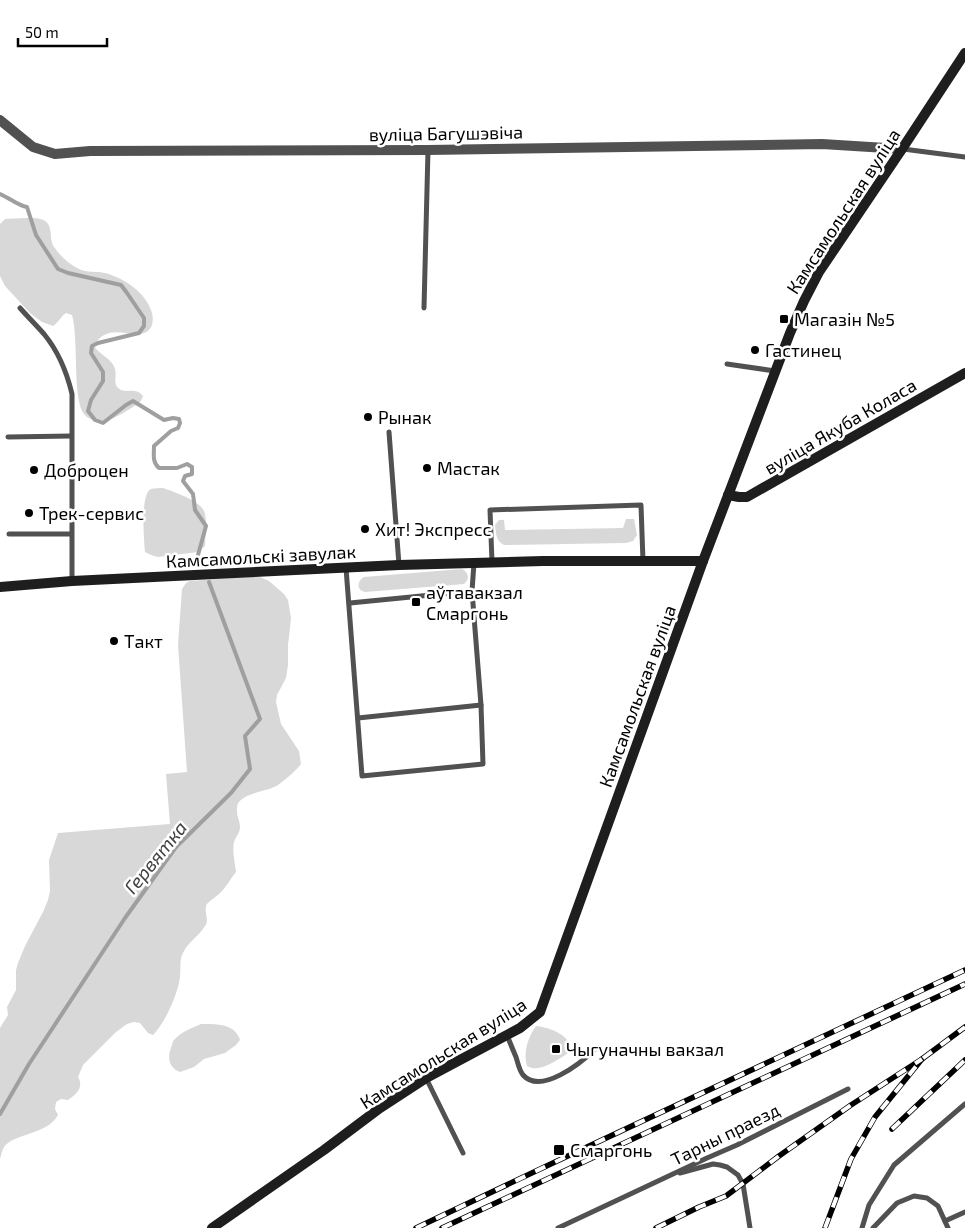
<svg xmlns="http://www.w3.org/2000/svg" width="965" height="1228" font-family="'Exo 2',sans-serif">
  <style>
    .green { fill: #d8d8d8 }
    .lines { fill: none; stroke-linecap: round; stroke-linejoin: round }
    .stream { stroke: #9f9f9f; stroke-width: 4 }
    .lane { stroke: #515151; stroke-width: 5 }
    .street { stroke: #515151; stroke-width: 10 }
    .secondary { stroke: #1e1e1e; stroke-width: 10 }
    .rail-casing { stroke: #000; stroke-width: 5.5 }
    .rail { stroke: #fff; stroke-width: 4; stroke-dasharray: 11; stroke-linecap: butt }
    .poi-dot { fill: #000; stroke: #fff; stroke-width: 2 }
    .labels { text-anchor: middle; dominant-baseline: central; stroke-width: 5; stroke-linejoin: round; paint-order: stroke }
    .street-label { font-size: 18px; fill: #000; stroke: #fff }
    .poi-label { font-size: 18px; fill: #000; stroke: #fff; text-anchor: start }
    .water-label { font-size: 19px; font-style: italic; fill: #404040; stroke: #fff }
  </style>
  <rect width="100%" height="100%" fill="#fff"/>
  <g class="green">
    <path d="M5,219c9,0 28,-2 35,0 15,3 8,19 14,28 7,10 15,17 25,22 8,4 18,2 26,4 20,5 42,21 47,40 1,4 1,8 0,12 -9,23 -43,-9 -58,21 5,9 18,12 21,23 2,7 -2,14 3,19 8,7 17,-2 25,8 -1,3 -2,5 -4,7 -4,3 -25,16 -30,17 -8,2 -20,1 -25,-6 -12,-15 -5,-75 -12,-99l-6,-2c-5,3 -7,9 -13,13l-11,-4 -12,-9 -25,-27 -5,-10v-52z"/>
    <path d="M163,488c11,4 36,12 41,23 4,10 1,24 1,35l-7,6 -40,5 -7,-2 -6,-3c-1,-11 -5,-58 6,-63 3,-1 9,-1 12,-1z"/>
    <path d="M626,519h8l3,16 -4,6 -7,2 -122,2c-8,-4 -8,-11 -9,-20l4,-5h5l1,10 118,-2z"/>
    <path d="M462,569c7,4 8,10 2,15l-99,8c-9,-2 -8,-11 -1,-15z"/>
    <path d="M258,576l11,5 15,13 4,6 3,18 -2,19 -1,7v21l-2,13 -9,17 -1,7 5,22 18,27 2,13c-6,8 -15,15 -23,21 -10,7 -41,8 -41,23 -1,7 3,13 3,19 0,6 -4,9 -6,15 -2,9 1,21 2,30 -6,7 -10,16 -17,22 -3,3 -9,6 -12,10 -4,7 3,16 -2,22 -6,10 -17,16 -22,27 -4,7 -2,15 -3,23 -1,16 -15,47 -27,59l-5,-2 -8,-10 -6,-1 -7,2 -11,8 -33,33 -5,12c6,10 -1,17 -10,23l-7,-1 -5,3 -1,7 3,6c-11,20 -44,18 -54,32 -2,4 -3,8 -4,12v-131l8,-13 -1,-8 9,-17v-20l2,-7 7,-17 18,-34 5,-12 2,-9 -1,-31 9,-27 112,-9 -4,-50 21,-2 -9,-127 4,-56 4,-6 4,-2z"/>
    <path d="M201,1024c14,0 34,-1 39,16l-4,5 -11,8 -21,6 -10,8 -14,5c-12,-5 -13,-15 -8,-27 1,-4 1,-4 4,-7 7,-7 16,-10 25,-14z"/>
    <path d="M536,1026c13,1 38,10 34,26 -12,7 -30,22 -43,14 -4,-14 1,-29 9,-40z"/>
  </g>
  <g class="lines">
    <g class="stream">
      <path d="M0,194c10,4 17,11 27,13l9,28 22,34 10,4 53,12 6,8 17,25v8l-5,7 -41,10 -6,3 -1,7 12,19v9l-12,19 -3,11 7,9 8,3 23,-18 7,-4 31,19 9,-2 6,1 1,4 -2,5 -7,3 -17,15c0,8 -2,16 5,22h18l10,-4 5,3v7l-7,2 -2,5 10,13 2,16 11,16 -8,29"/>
      <polyline points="0,1114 29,1064 125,918 176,847 231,793 250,769 245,736 260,719 209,582"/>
    </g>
    <g class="lane">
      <polyline points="903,149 965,157"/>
      <path d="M20,308c8,9 16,17 24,26 14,17 23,39 28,60v187"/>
      <polyline points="424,308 428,150"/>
      <polyline points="727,364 775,371"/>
      <polyline points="389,432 399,565"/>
      <polyline points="8,437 71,436"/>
      <polyline points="9,534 71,534"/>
      <polyline points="492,562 490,510 641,505 643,561"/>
      <polyline points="346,568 362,776 483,764 481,705 472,591 474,563"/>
      <polyline points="350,603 472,591"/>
      <polyline points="358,718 481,705"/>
      <path d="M507,1035c3,8 6,15 9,22 2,6 3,13 7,18 18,20 58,-12 71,-25"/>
      <polyline points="426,1078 463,1153"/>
      <polyline points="680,1173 713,1164 720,1165 727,1167 738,1175 743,1184 750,1228"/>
      <polyline points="945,1221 965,1212"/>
      <polyline points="558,1228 707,1158 737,1145 848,1089"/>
      <polyline points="862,1228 869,1205 894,1165 965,1104"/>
      <polyline points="873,1228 897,1203 914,1196 927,1198 938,1206 948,1228"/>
    </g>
    <polyline class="street" points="0,120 33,147 55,154 90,151 428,150 822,144 902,149"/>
    <g class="secondary">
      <polyline points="728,495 739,497 747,497 965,373"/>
      <polyline points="0,587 72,581 399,565 543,561 703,561"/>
      <polyline points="212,1228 324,1150 380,1108 426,1078 520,1028 540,1012 703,561 790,333 804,301 819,272 902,149 965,53"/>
    </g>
    <g class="rail-casing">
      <g id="rail">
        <polyline points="892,1129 965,1060"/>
        <polyline points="416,1228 555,1162 965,970"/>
        <polyline points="442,1228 965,984"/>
        <polyline points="656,1228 699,1207 726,1196 779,1156 851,1105 922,1059"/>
        <polyline points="825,1228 851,1159 875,1117 922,1059 965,1027"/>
      </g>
    </g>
    <use href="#rail" class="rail"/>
  </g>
  <g class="poi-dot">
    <rect x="779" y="314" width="10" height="10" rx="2.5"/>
    <circle cx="755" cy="350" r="5"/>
    <circle cx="368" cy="417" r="5"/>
    <circle cx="427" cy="468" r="5"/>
    <circle cx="34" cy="470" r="5"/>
    <circle cx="29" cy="513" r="5"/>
    <circle cx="365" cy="529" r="5"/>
    <rect x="411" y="597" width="10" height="10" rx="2.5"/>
    <circle cx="114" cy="641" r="5"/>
    <rect x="551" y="1044" width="10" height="10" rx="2.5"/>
    <rect x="553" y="1144" width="12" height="12" rx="2.5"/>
  </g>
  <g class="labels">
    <g class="street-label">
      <text transform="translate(446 133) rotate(-1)">вуліца Багушэвіча</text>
      <text transform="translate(843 211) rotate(-57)">Камсамольская вуліца</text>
      <text transform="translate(840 426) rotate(-30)">вуліца Якуба Коласа</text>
      <text transform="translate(261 556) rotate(-3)">Камсамольскі завулак</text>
      <text transform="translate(637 696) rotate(-70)">Камсамольская вуліца</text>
      <text transform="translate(443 1053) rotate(-32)">Камсамольская вуліца</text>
      <text transform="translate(725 1134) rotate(-26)">Тарны праезд</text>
    </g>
    <g class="poi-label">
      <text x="794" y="319">Магазін №5</text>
      <text x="765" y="350">Гастинец</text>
      <text x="378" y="417">Рынак</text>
      <text x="437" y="468">Мастак</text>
      <text x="44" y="470">Доброцен</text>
      <text x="39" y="513">Трек-сервис</text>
      <text x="375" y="529">Хит! Экспресс</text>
      <text x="426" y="592">аўтавакзал<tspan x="426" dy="21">Смаргонь</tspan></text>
      <text x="124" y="641">Такт</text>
      <text x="566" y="1049">Чыгуначны вакзал</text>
      <text x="570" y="1150">Смаргонь</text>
    </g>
    <g class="water-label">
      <text transform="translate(155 857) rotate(-51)">Гервятка</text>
    </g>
  </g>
  <path d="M18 38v8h89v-8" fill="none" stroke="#000000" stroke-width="2.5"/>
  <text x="25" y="38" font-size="15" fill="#000000" stroke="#ffffff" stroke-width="4" paint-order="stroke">50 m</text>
</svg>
